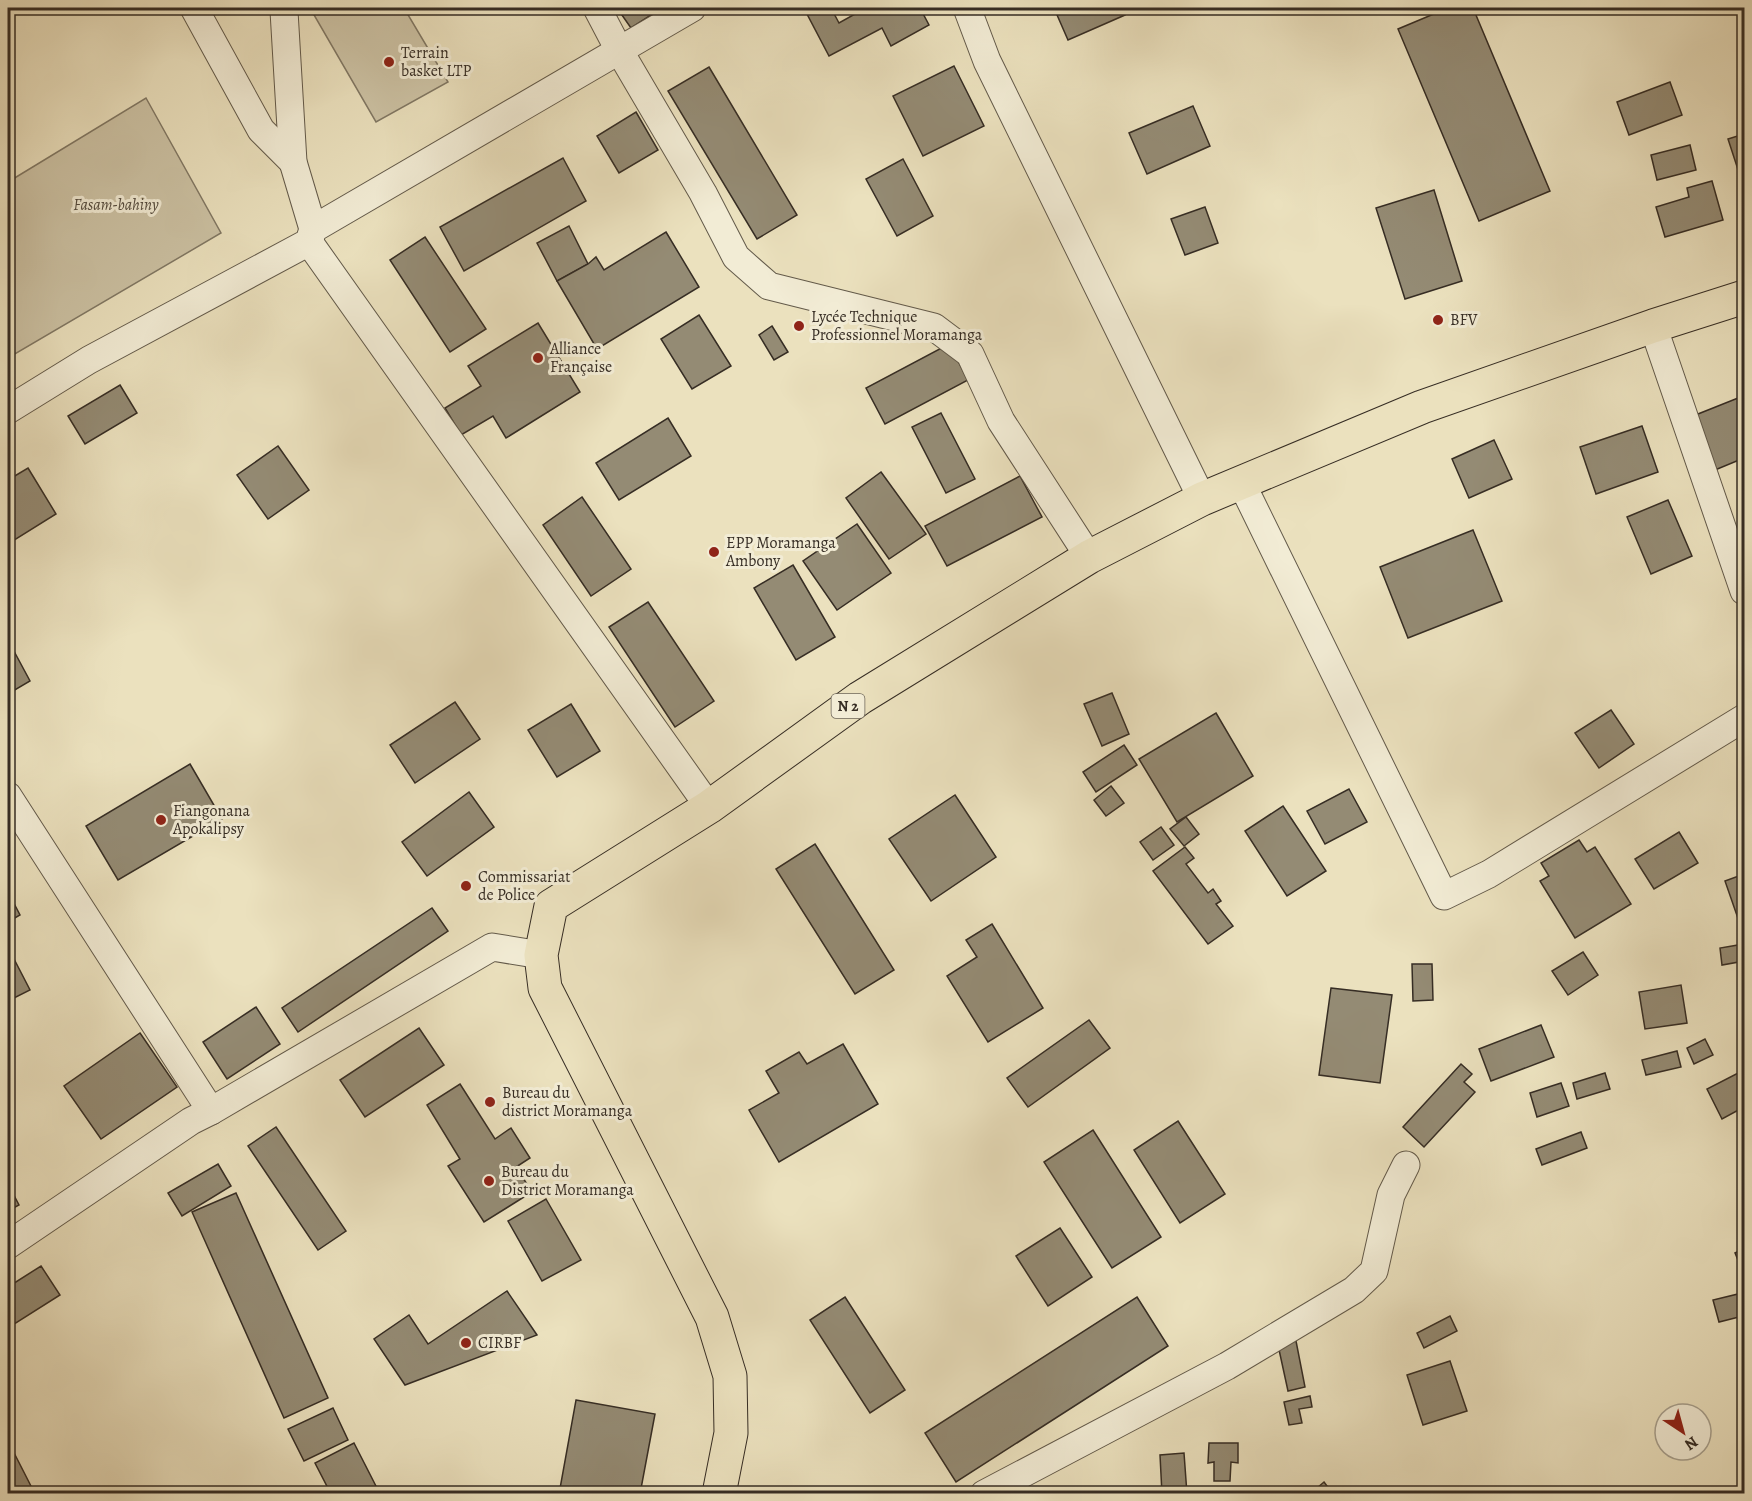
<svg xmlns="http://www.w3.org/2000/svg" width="1752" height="1501" font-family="Alegreya,serif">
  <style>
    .green { fill: #ccc2a4; stroke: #817864; stroke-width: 1.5 }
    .building { fill: #948b74; stroke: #362d24; stroke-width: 1.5 }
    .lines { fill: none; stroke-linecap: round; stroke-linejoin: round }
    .minor-casing { stroke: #635a4a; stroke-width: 29 }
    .primary-casing { stroke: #362d24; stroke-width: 35 }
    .minor { stroke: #f2ecd5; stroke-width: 27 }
    .primary { stroke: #ebe1be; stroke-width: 33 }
    .poi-dot { fill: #8f2418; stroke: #f2ecd5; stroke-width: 2 }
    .labels { text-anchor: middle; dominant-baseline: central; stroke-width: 6; stroke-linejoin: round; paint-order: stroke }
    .shield { fill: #f2ecd5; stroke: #6e6659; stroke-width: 1.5 }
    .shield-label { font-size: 15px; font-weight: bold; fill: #362d24 }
    .poi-label { font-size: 16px; fill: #362d24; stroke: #f2ecd5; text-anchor: start }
    .park-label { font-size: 16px; font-style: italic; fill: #544b3e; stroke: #f2ecd5 }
  </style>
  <rect width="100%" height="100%" fill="#ebe1be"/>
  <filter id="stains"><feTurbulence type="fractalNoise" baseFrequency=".00333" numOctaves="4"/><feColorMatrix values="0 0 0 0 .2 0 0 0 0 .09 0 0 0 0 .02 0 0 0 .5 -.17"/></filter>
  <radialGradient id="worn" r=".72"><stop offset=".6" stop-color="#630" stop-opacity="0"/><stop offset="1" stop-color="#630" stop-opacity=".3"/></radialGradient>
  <g class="green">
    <polygon points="310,8 404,8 448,82 376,122"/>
    <polygon points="146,98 221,233 8,358 8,182"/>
  </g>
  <g class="building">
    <polygon points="617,8 662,8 631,28"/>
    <polygon points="820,8 831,8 839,23 864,9 863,8 920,8 929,25 891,46 882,28 829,56 807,14"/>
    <polygon points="1054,8 1122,8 1125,15 1068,40"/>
    <polygon points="1448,8 1473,8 1550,191 1479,221 1398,29"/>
    <polygon points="954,66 984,126 923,156 893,96"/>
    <polygon points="709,67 797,215 757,239 668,91"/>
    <polygon points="1670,82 1682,115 1629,135 1617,102"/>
    <polygon points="1193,106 1210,146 1147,174 1129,133"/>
    <polygon points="636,112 658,150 619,173 597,136"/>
    <polygon points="1744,134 1744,185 1743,185 1728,139"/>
    <polygon points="1690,145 1696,170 1657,180 1651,155"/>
    <polygon points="563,158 586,201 464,271 440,227"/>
    <polygon points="903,159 933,216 897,236 866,179"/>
    <polygon points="1712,181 1723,220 1665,237 1656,207 1689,197 1687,188"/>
    <polygon points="1434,190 1462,281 1405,299 1376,208"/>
    <polygon points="1205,207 1218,243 1185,255 1171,219"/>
    <polygon points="569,226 588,264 557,281 537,243"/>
    <polygon points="666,232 699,287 597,349 557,281 588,264 596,257 604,270"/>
    <polygon points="425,237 486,329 450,352 390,260"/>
    <polygon points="699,315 731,366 692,389 661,339"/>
    <polygon points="538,323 580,392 506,438 493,416 461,435 445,408 481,386 468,366"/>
    <polygon points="772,326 788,352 774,360 759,335"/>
    <polygon points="949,344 968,380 885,424 866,388"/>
    <polygon points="120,385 137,413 85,444 68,416"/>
    <polygon points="1738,398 1744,415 1744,458 1715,470 1693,416"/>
    <polygon points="941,413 975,479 946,493 912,427"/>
    <polygon points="668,418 691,456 619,500 596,463"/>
    <polygon points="1642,426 1658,472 1596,494 1580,447"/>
    <polygon points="1494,440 1512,479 1469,498 1452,459"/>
    <polygon points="278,446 309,490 268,519 237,475"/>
    <polygon points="28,468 56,514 8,544 8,480"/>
    <polygon points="881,472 926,534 889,559 846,498"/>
    <polygon points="1020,476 1042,517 947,566 925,526"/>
    <polygon points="582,497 631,569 591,596 543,525"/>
    <polygon points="1668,500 1692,556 1651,574 1627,517"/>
    <polygon points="857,524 891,573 837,610 803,561"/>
    <polygon points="1473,530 1502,601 1408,638 1380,567"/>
    <polygon points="793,565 835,637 796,660 754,588"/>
    <polygon points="648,602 714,701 675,727 609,627"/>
    <polygon points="8,640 30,681 8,694"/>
    <polygon points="1112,693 1129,734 1102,746 1084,704"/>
    <polygon points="455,702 480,739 415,783 390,745"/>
    <polygon points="571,704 600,751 557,777 528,730"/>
    <polygon points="1611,710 1634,744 1599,768 1575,733"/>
    <polygon points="1216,713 1253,776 1177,822 1139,759"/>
    <polygon points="1124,745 1137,765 1096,792 1083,772"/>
    <polygon points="190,764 222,819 118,880 86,826"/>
    <polygon points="1111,786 1124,803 1106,816 1094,800"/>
    <polygon points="1349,789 1367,822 1325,844 1307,811"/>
    <polygon points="469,792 494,827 427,876 402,842"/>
    <polygon points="955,795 996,857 931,901 889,839"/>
    <polygon points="1283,806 1326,871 1287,896 1245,831"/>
    <polygon points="1186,817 1199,834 1184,846 1170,829"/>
    <polygon points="1161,827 1174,845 1153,860 1140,842"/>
    <polygon points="1679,832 1698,863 1654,889 1635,859"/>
    <polygon points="1579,840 1587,852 1595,847 1631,904 1575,938 1540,881 1549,876 1541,863"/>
    <polygon points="815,844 894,970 855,994 776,869"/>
    <polygon points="1185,847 1194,858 1186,864 1208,893 1213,889 1221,901 1216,904 1233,926 1208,944 1153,871"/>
    <polygon points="1744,874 1744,929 1742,930 1725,881"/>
    <polygon points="8,892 20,915 8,922"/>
    <polygon points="432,908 448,931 298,1032 282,1008"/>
    <polygon points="992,924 1043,1008 988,1042 947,976 977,957 966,940"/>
    <polygon points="1744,944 1744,961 1722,965 1720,948"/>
    <polygon points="1583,952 1598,975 1568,995 1552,971"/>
    <polygon points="13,957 30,990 8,1001 8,960"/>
    <polygon points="1412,964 1432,964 1433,1000 1413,1001"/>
    <polygon points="1681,985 1687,1023 1645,1029 1639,992"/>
    <polygon points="1331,988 1392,995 1380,1083 1319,1075"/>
    <polygon points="256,1007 280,1044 227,1079 203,1042"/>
    <polygon points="1089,1020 1110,1048 1028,1107 1007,1078"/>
    <polygon points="1541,1025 1554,1057 1491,1081 1479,1049"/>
    <polygon points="419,1028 444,1065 365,1117 340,1080"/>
    <polygon points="140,1033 177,1087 101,1139 64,1086"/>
    <polygon points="1705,1039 1713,1055 1694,1064 1687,1048"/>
    <polygon points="843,1044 878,1104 779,1162 749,1110 779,1093 766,1071 799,1052 807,1064"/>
    <polygon points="1677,1051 1681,1067 1646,1075 1642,1060"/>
    <polygon points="1461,1064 1472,1074 1464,1082 1475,1092 1424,1147 1403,1127"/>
    <polygon points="1744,1070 1744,1107 1722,1119 1707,1089"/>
    <polygon points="1605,1073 1610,1089 1577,1099 1573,1083"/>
    <polygon points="1561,1083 1569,1106 1537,1117 1530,1093"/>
    <polygon points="460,1084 495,1139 511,1128 530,1158 516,1167 532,1192 484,1222 448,1166 460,1159 427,1105"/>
    <polygon points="1178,1121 1225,1194 1180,1223 1134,1150"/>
    <polygon points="276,1127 346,1231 318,1250 248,1146"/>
    <polygon points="1093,1130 1161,1237 1112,1268 1044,1162"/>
    <polygon points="1581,1132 1587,1148 1542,1165 1536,1149"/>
    <polygon points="218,1164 231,1186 182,1216 168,1193"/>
    <polygon points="8,1184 19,1205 8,1211"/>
    <polygon points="236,1193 328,1398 284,1418 192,1212"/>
    <polygon points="546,1199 581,1260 542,1281 508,1221"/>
    <polygon points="1060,1228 1092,1277 1048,1306 1016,1256"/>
    <polygon points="1744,1249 1744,1271 1743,1272 1735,1253"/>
    <polygon points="41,1266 60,1295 8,1328 8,1287"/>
    <polygon points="507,1291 537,1335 405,1385 374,1339 409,1315 428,1344"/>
    <polygon points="1738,1294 1743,1316 1719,1322 1713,1300"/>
    <polygon points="845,1297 905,1390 870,1413 810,1320"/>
    <polygon points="1137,1297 1168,1346 956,1482 925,1433"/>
    <polygon points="1450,1316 1457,1331 1424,1348 1417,1333"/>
    <polygon points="1296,1341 1305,1387 1288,1391 1278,1345"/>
    <polygon points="1450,1361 1467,1411 1423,1425 1407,1375"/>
    <polygon points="1310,1396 1312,1407 1299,1409 1302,1423 1289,1425 1284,1402"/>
    <polygon points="576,1400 655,1414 640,1494 559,1494"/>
    <polygon points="333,1408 348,1440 304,1461 288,1429"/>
    <polygon points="8,1441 35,1494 8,1494"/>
    <polygon points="354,1443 380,1494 331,1494 315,1463"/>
    <polygon points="1209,1443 1238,1443 1238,1463 1231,1462 1230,1481 1214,1481 1214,1462 1208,1463"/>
    <polygon points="1184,1453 1187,1494 1162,1494 1160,1455"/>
    <polygon points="1324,1482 1333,1494 1310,1494"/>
  </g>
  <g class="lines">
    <g class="minor-casing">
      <g id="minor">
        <polyline points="194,8 261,130 293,162"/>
        <polyline points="286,8 284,11 293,162 313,229"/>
        <polyline points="597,8 619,50 703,193 736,257 769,286 934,327 970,354 1001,421 1089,557"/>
        <polyline points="967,8 987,61 1202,499"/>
        <polyline points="309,242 709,807"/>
        <polyline points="1653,326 1744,591"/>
        <polyline points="8,410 89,360 309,242 313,229 692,8"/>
        <polyline points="1241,482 1444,896 1489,874 1744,718"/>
        <polyline points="8,796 211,1111"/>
        <polyline points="8,1245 191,1121 211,1111 492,947 541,955"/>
        <polyline points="984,1494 1227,1366 1354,1290 1374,1271 1391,1195 1406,1165"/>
      </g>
    </g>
    <g class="primary-casing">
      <polyline id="primary" points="719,1494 731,1433 730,1376 712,1317 545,988 541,955 551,906 709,807 860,698 1089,557 1202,499 1422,407 1653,326 1744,297"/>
    </g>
    <use href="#minor" class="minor"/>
    <use href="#primary" class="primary"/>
  </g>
  <g class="poi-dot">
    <circle cx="389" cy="62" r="6"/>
    <circle cx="1438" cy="320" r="6"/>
    <circle cx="799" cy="326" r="6"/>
    <circle cx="538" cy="358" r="6"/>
    <circle cx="714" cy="552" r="6"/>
    <circle cx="161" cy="820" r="6"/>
    <circle cx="466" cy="886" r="6"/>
    <circle cx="490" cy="1102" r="6"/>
    <circle cx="489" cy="1181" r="6"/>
    <circle cx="466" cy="1343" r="6"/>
  </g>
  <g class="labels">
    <rect class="shield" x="831.5" y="694" width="33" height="24" rx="4.5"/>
    <g class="shield-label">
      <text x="848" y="706">N 2</text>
    </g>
    <g class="poi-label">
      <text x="401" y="53">Terrain<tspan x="401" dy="18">basket LTP</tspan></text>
      <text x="811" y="317">Lycée Technique<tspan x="811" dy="18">Professionnel Moramanga</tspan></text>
      <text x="1450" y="320">BFV</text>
      <text x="550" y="349">Alliance<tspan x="550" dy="18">Française</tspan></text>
      <text x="726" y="543">EPP Moramanga<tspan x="726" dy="18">Ambony</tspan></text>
      <text x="173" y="811">Fiangonana<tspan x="173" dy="18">Apokalipsy</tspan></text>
      <text x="478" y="877">Commissariat<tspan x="478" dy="18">de Police</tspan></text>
      <text x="502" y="1093">Bureau du<tspan x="502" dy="18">district Moramanga</tspan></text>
      <text x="501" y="1172">Bureau du<tspan x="501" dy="18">District Moramanga</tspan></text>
      <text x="478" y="1343">CIRBF</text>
    </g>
    <g class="park-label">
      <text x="116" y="205">Fasam-bahiny</text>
    </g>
  </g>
  <rect width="1752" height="1501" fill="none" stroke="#ebe1be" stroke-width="30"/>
  <rect x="9" y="9" width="1734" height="1483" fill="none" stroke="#362d24" stroke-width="3"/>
  <rect x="15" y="15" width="1722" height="1471" fill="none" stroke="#362d24" stroke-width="1.5"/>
  <g transform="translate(1683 1432) rotate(144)"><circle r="28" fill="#f2ecd5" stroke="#a7a08e" stroke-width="1.5"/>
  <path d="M0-4.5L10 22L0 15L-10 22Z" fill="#8f2418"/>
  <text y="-9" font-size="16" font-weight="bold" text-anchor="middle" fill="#362d24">N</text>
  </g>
  <rect width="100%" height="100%" filter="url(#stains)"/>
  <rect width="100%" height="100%" fill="url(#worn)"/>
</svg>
